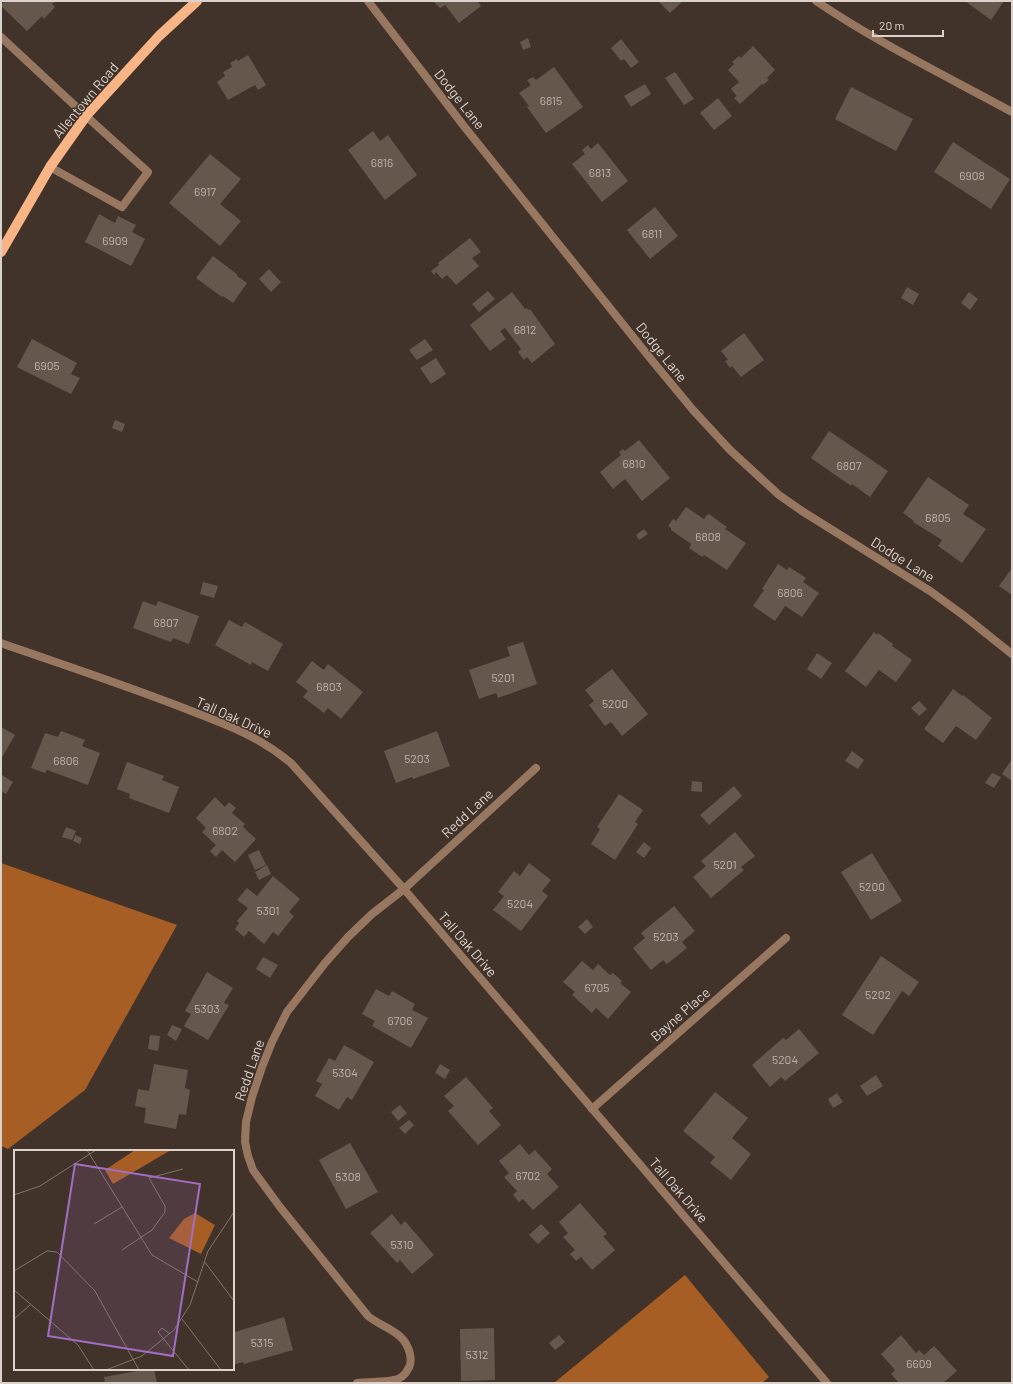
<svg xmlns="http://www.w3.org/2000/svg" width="1013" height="1384" font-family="Barlow,sans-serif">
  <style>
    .forest { fill: #a75e24 }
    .building { fill: #66574d }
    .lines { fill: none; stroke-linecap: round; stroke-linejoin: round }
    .service { stroke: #987761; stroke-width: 8 }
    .minor { stroke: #987761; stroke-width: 8 }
    .primary { stroke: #f9b586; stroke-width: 10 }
    .labels { text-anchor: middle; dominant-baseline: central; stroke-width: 3; stroke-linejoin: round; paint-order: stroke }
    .number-label { font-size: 12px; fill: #beb3ac }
    .street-label { font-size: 14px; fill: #dbd2cc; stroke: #42332a }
    .inset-road { fill: none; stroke: #7f736b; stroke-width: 1 }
    .view { fill: #a16ec4; fill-opacity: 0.15; stroke: #a16ec4; stroke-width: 2 }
    .inset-edge { fill: none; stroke: #dbd2cc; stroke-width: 2 }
  </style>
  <rect width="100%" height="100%" fill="#42332a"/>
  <g class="forest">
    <polygon points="1,863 177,925 85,1090 8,1149 1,1146"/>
    <polygon points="685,1275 769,1377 762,1383 554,1383"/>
  </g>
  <g class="building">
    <polygon points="4,1 56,1 52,4 55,7 44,19 42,16 27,31 1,6"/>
    <polygon points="433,1 477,1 481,6 459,23 445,5 440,8"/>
    <polygon points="658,1 683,1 670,13"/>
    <polygon points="965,1 1004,1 991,20"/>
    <polygon points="528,38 531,47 523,50 520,42"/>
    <polygon points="621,39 639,62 631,68 624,59 621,61 611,48"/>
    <polygon points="753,46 775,70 767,78 769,80 763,85 762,84 740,104 734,98 737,96 731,89 739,82 728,70 734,64 732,62 739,56 741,58"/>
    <polygon points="248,55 266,85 258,90 255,85 228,100 217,82 225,76 223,72 232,67 230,63 237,59 238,61"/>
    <polygon points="554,67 583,107 546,133 527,107 529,106 519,93 531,85 527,80 533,77 536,80"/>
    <polygon points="675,72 694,99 684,105 665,78"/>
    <polygon points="645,84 651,94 631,107 624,96"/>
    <polygon points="851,87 913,119 896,151 835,119"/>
    <polygon points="718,98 732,116 714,130 700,113"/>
    <polygon points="373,131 380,141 388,135 417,175 385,200 348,150"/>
    <polygon points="953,142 1010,179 991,209 934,172"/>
    <polygon points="598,143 628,181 602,202 572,164 585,154 582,150 588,145 591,149"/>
    <polygon points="210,154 241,179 220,204 241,221 220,246 169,203"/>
    <polygon points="655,207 678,236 650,259 627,230"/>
    <polygon points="99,214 115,223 118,216 136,225 132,232 145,239 131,266 85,242"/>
    <polygon points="470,238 481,252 472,258 479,266 456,285 447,275 442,279 436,272 434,275 431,271 439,265 438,263"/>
    <polygon points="213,256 238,275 237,276 247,283 233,303 223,296 222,297 196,278"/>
    <polygon points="269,269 281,282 271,292 259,279"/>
    <polygon points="907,287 919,294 913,305 901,298"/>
    <polygon points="488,291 495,299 479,312 472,304"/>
    <polygon points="512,292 525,309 527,308 528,310 530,309 555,344 532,363 527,357 524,360 518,352 521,349 505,328 500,331 506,339 490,351 470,325"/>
    <polygon points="969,292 978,299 970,310 961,303"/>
    <polygon points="744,333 764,360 741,377 732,366 730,368 725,361 728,360 721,351"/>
    <polygon points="32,339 77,363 71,374 80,378 71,394 17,367"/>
    <polygon points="425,339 433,350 417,360 409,350"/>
    <polygon points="436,358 446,374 431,384 420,368"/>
    <polygon points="115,420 125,424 122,432 112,428"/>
    <polygon points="829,431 888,471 870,497 852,484 851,486 811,458"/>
    <polygon points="639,440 670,478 642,501 625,479 613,489 600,472 621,455 619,452 623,449 625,451"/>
    <polygon points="928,477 969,505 963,514 986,529 962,563 938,546 942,540 913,522 914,521 903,513"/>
    <polygon points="686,507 704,519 707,515 709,514 727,527 725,529 746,543 727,570 704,555 702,557 689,548 691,544 671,530 671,528 668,526 673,519 676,521"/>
    <polygon points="644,529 648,534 639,540 636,535"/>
    <polygon points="778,564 787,570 789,567 806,578 803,582 819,593 802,617 785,606 775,621 753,606 764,590 762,589"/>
    <polygon points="1012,568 1012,595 999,586"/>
    <polygon points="203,582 218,586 214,598 200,594"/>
    <polygon points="143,601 156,606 158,601 199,616 189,644 173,638 171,642 133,628"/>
    <polygon points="229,620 242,627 245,622 283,644 268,671 252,662 251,665 215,645"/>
    <polygon points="874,632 877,635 878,633 893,644 892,646 912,660 896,682 879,670 866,687 845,671"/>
    <polygon points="523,642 537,684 498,698 496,693 479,699 469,670 510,656 507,647"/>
    <polygon points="817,653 832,663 821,679 807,669"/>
    <polygon points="312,661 324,670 328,664 363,692 341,719 328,708 324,713 303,697 308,691 296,682"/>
    <polygon points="612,669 648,714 622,736 611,722 605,726 589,705 594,701 585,690"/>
    <polygon points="953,689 962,696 963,695 992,718 976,740 956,726 943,743 924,729"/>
    <polygon points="919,701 927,709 919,716 911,708"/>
    <polygon points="1,727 15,735 1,759"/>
    <polygon points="61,731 85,740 82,746 100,753 88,785 47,770 45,773 31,768 45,733 58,737"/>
    <polygon points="437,731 450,766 413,779 412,777 396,783 384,751"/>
    <polygon points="852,751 864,760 858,769 845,761"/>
    <polygon points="1012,759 1012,781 1002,774"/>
    <polygon points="127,762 164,776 162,780 179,787 169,813 129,798 130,794 117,789"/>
    <polygon points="992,773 1001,777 994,788 985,783"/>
    <polygon points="2,775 13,782 6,794 1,791"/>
    <polygon points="692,781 702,782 702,792 691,791"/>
    <polygon points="734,786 742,796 709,825 700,815"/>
    <polygon points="619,794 643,810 635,822 638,824 615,860 591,844 600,829 597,827"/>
    <polygon points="215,797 225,807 229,802 236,808 232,813 245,824 243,827 256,839 235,862 222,850 216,857 210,851 216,845 202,832 206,828 196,818"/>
    <polygon points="66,827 76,831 72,840 62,837"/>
    <polygon points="735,832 755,856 741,867 744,870 711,898 693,877 706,866 701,861"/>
    <polygon points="75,835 82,838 80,844 73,841"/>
    <polygon points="644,842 651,848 644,858 636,852"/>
    <polygon points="259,850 266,865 255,870 248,855"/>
    <polygon points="872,853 902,901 871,920 841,872"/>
    <polygon points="529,863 551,880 542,891 548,896 521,931 493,910 504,896 498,892 514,871 520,876"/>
    <polygon points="267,865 271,874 259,880 255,872"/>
    <polygon points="273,876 300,899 289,912 294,916 278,936 273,932 264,944 249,931 244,937 235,929 239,923 237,921 248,908 237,900 247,888 257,896"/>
    <polygon points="674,906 695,931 682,942 687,948 667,964 663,960 651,970 633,948 645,938 641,933"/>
    <polygon points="587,919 593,927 585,934 578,927"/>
    <polygon points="881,956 919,982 909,996 902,991 873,1035 842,1015"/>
    <polygon points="263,957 278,965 270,978 256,969"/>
    <polygon points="582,961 593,970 598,964 610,975 613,973 622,981 620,983 631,992 608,1019 596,1008 592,1013 572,995 575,992 563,982"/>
    <polygon points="207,972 233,988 224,1003 229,1005 208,1040 184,1026 191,1014 185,1011"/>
    <polygon points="376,989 389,996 392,991 415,1004 412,1010 428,1018 411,1048 372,1026 375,1021 362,1014"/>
    <polygon points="172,1025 182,1029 176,1041 167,1035"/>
    <polygon points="799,1029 819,1053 785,1081 781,1077 770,1087 752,1065 783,1038 786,1040"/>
    <polygon points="150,1035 160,1036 158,1051 148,1049"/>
    <polygon points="344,1045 374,1062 352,1100 347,1097 339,1110 315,1096 322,1084 316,1081 329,1058 335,1061"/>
    <polygon points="154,1064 188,1070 185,1088 190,1090 186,1115 179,1114 176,1129 144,1123 146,1108 135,1106 138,1089 149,1091"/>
    <polygon points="440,1064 450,1070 445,1079 435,1073"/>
    <polygon points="876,1075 883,1086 867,1096 860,1086"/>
    <polygon points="466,1077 493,1108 489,1111 501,1125 478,1145 448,1111 454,1106 444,1096"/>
    <polygon points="715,1092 748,1118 732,1138 751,1154 731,1180 710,1163 715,1157 683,1131"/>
    <polygon points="837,1093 843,1102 833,1108 828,1099"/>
    <polygon points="400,1105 407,1113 398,1121 391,1112"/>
    <polygon points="409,1120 414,1125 405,1134 399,1128"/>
    <polygon points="350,1143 378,1192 346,1209 319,1160"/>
    <polygon points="520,1144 529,1155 535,1150 552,1169 547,1174 559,1187 533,1210 523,1199 519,1202 513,1195 517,1191 504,1177 509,1173 499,1161"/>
    <polygon points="580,1203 607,1234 603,1236 615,1250 592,1270 581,1257 576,1261 570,1254 575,1250 563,1237 568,1233 559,1222"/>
    <polygon points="392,1214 401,1225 405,1221 434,1255 412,1274 400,1260 397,1263 370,1233"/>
    <polygon points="541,1224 550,1233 538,1244 529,1235"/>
    <polygon points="284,1317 293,1350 244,1364 243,1362 233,1365 233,1335 235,1334 235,1332"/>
    <polygon points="494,1328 495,1380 461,1381 460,1329"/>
    <polygon points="559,1335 565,1342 555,1350 549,1343"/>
    <polygon points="901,1335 916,1353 919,1350 924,1355 934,1346 957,1371 943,1383 899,1383 891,1374 895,1370 881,1354"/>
    <polygon points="148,1369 154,1369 157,1383 105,1383 104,1377"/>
  </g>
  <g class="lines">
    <polyline class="service" points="50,167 122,207 148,172 86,116"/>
    <g class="minor">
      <polyline points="368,1 463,125 650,358 693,410 730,450 779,495 802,511 930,591 963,615 1012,654"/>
      <path d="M816,1c62,42 130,75 196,111"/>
      <polyline points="1,37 86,116"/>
      <path d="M1,643c60,21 121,41 180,64 41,16 75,27 110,56l113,126 423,494"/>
      <polyline points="592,1109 786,938"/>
      <path d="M357,1383c12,-2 25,0 37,-3 7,-1 11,-5 14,-11 3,-4 3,-10 2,-15 -5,-23 -26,-25 -42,-38l-88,-109 -27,-37 -5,-14 -3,-14 1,-20 6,-25 10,-30 10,-25 15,-30 38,-49 23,-26 24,-23 32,-25 132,-121"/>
    </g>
    <polyline class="primary" points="1,252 50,167 86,116 159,36 197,1"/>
  </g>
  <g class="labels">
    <g class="number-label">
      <text x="551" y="100">6815</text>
      <text x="382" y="162">6816</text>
      <text x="600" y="172">6813</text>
      <text x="972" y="175">6908</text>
      <text x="205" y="191">6917</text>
      <text x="652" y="233">6811</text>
      <text x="115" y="240">6909</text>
      <text x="525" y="329">6812</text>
      <text x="47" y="365">6905</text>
      <text x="634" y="463">6810</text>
      <text x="849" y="465">6807</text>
      <text x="938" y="517">6805</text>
      <text x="708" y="536">6808</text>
      <text x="790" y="592">6806</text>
      <text x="166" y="622">6807</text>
      <text x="503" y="677">5201</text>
      <text x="329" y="686">6803</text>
      <text x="615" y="703">5200</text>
      <text x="417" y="758">5203</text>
      <text x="66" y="760">6806</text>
      <text x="225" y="830">6802</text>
      <text x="725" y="864">5201</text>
      <text x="872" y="886">5200</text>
      <text x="520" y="903">5204</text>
      <text x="268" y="910">5301</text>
      <text x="666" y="936">5203</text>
      <text x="597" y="987">6705</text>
      <text x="878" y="994">5202</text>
      <text x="207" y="1008">5303</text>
      <text x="400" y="1020">6706</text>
      <text x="785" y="1059">5204</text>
      <text x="345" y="1072">5304</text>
      <text x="528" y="1175">6702</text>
      <text x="348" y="1176">5308</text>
      <text x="402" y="1244">5310</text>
      <text x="262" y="1342">5315</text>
      <text x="477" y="1354">5312</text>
      <text x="919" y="1363">6609</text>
    </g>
    <g class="street-label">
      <text transform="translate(460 99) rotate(52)">Dodge Lane</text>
      <text transform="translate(85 100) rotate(-50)">Allentown Road</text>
      <text transform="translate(662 352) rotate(51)">Dodge Lane</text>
      <text transform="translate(903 559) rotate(32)">Dodge Lane</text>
      <text transform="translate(234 717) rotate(24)">Tall Oak Drive</text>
      <text transform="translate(467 813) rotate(-43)">Redd Lane</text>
      <text transform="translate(468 944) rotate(49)">Tall Oak Drive</text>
      <text transform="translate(680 1014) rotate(-41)">Bayne Place</text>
      <text transform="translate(249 1070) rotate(-71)">Redd Lane</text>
      <text transform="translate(679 1190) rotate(49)">Tall Oak Drive</text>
    </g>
  </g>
  <g transform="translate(14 1150)">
    <rect width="220" height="220" fill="#42332a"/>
    <path d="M121,0h36l-58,34 -8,-14zM181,63l20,12 -14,29 -32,-16 15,-19z" fill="#a75e24"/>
    <path class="inset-road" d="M73,0l65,105 46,27M0,45l26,-9 56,-36M80,74l28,-17M108,100l30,-20 13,-18v-6l-16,-28 34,-9M190,111l30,40M0,121l33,-20 10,1 38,39 44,79M0,140l64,55 16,25M0,169l16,-14M168,169l39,51M156,184l-8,-6 -4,4 31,38M92,220l36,-14 32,-26 16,-25 18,-54 26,-39"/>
    <path class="view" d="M61,14l125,20 -27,172 -125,-20z"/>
    <rect width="220" height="220" class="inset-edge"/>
  </g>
  <rect width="1013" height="1384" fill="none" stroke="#dbd2cc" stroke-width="4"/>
  <path d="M873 30v6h70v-6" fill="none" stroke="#dbd2cc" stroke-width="2"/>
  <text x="879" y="30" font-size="12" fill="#dbd2cc" stroke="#42332a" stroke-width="3" paint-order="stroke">20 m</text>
</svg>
